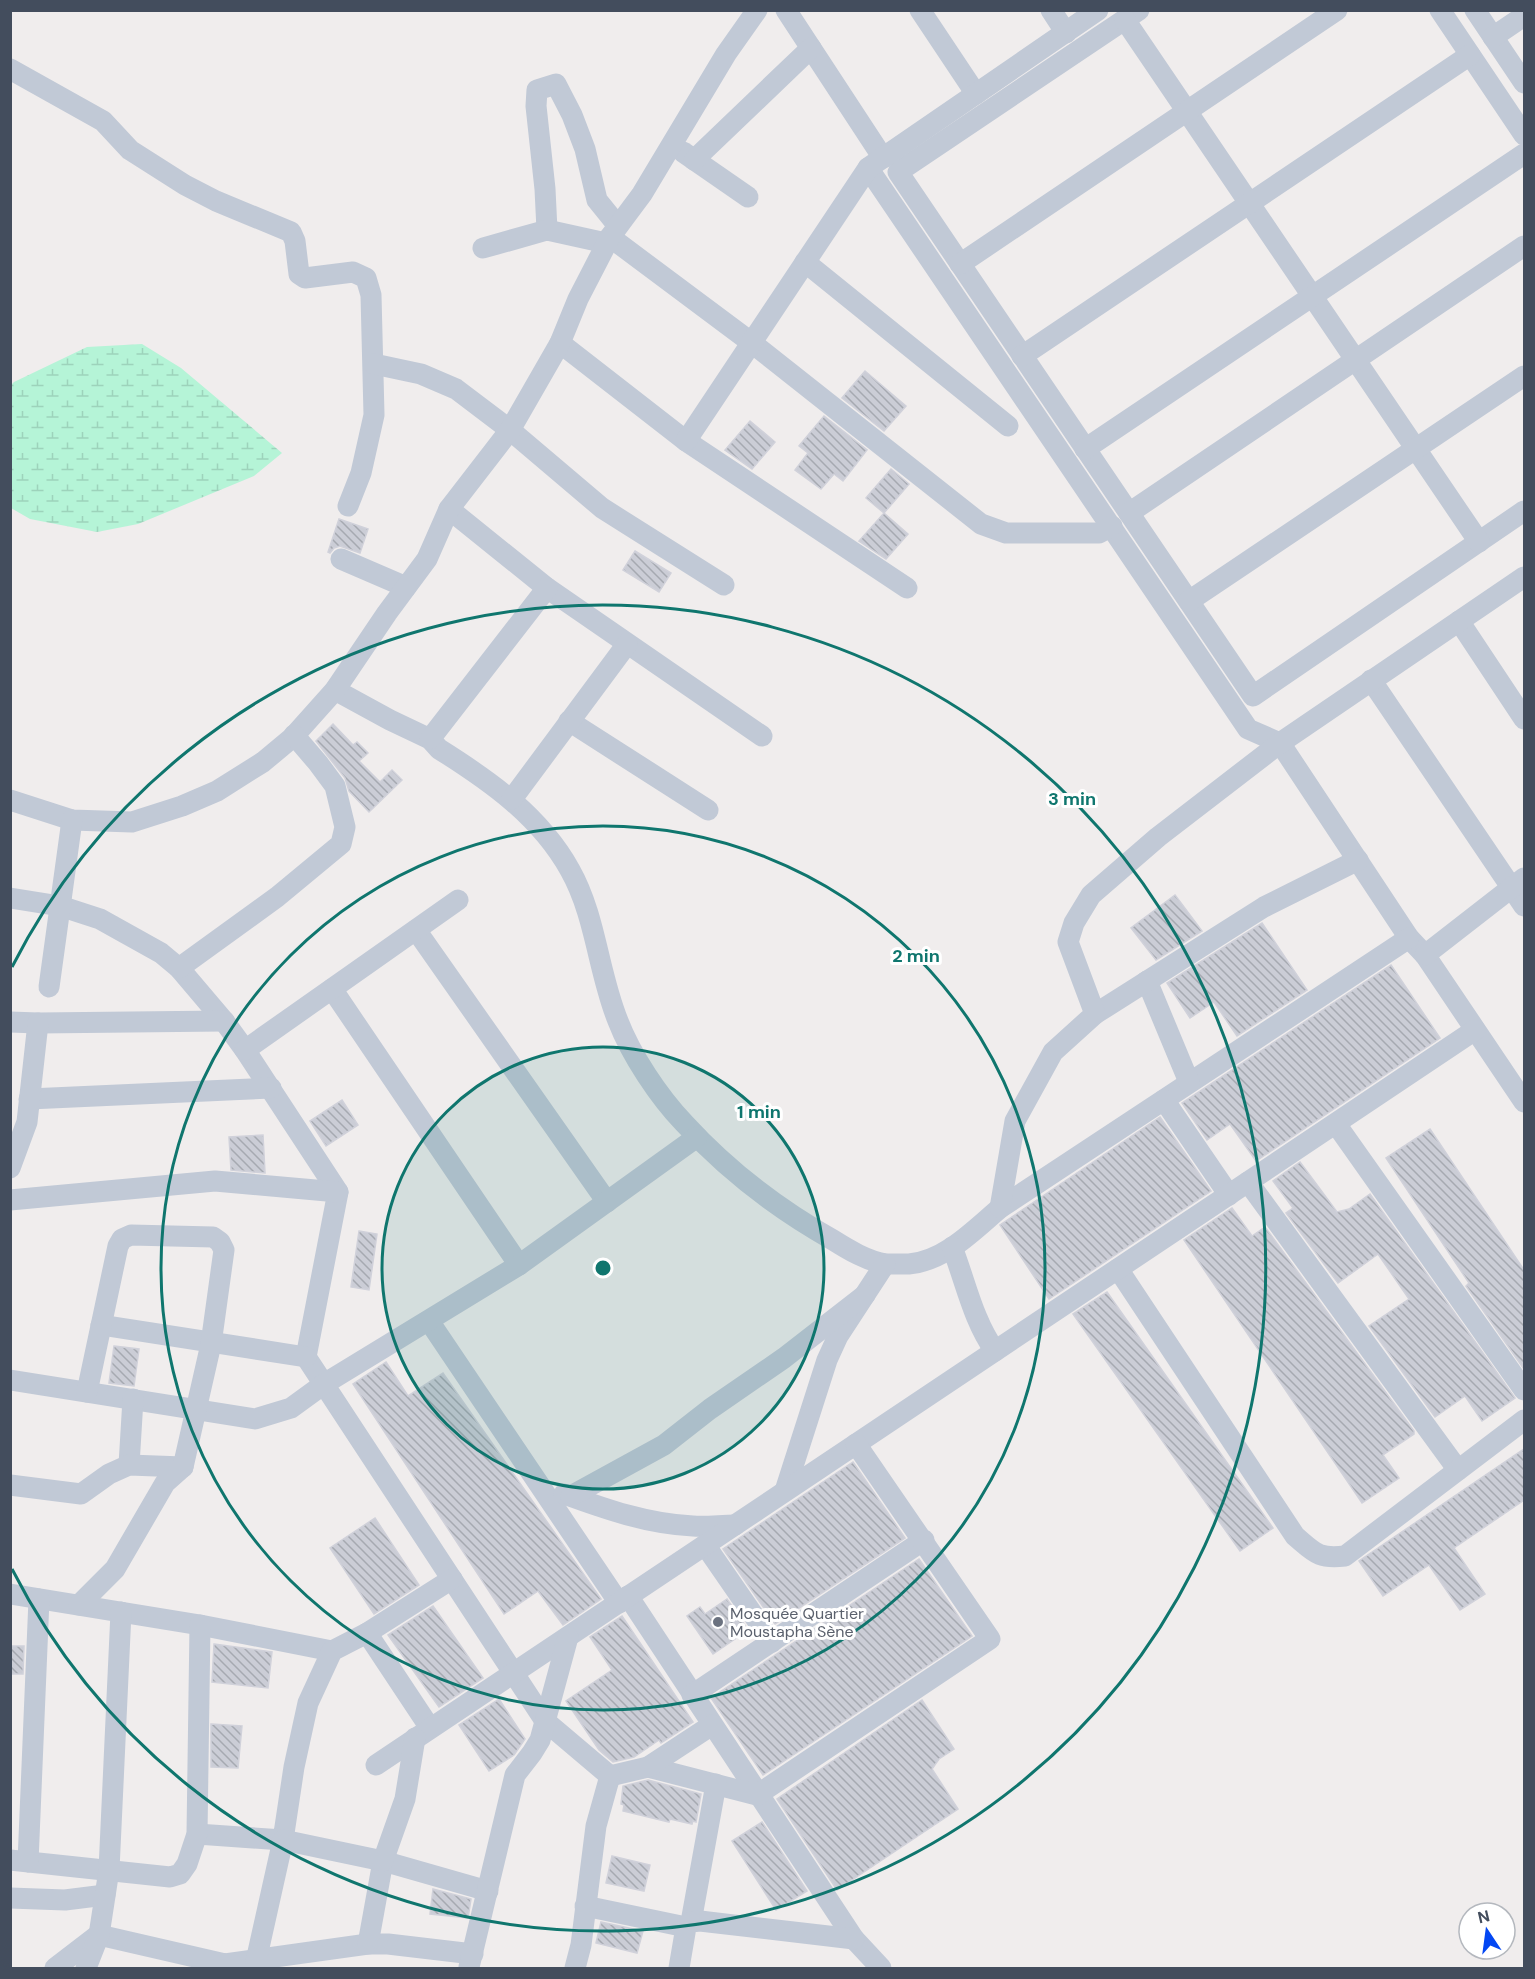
<svg xmlns="http://www.w3.org/2000/svg" width="1535" height="1979" font-family="'DM Sans',sans-serif">
  <style>
    .wetland { fill: url(#wetland-marsh) }
    .building { fill: url(#building-back-hatch); stroke: #d0d1da; stroke-width: 1.5 }
    .lines { fill: none; stroke-linecap: round; stroke-linejoin: round }
    .minor { stroke: #c1c9d6; stroke-width: 21 }
    .ring { fill: none; stroke: #0f766e; stroke-width: 3 }
    .worship-dot { fill: #6b7280; stroke: #fff; stroke-width: 2 }
    .labels { text-anchor: middle; dominant-baseline: central; stroke-width: 6; stroke-linejoin: round; paint-order: stroke }
    .worship-label { font-size: 16px; fill: #5b616d; stroke: #fff; text-anchor: start }
    .centre { fill: #0f766e; stroke: #fff; stroke-width: 3 }
    .ring-label { font-size: 18px; text-anchor: middle; font-weight: bold; fill: #0f766e; stroke: #fff; stroke-width: 6; stroke-linejoin: round; paint-order: stroke }
  </style>
  <defs>
    <pattern id="wetland-marsh" width="20" height="14" patternUnits="userSpaceOnUse" patternTransform="scale(1.5)"><rect width="20" height="14" fill="#b5f4d7"/><path d="M1 5h8M5 5V1M11 12h8M15 12V8" fill="none" stroke="#9dd3bb"/></pattern>
    <pattern id="building-back-hatch" width="6" height="6" patternUnits="userSpaceOnUse" patternTransform="scale(1.5)"><rect width="6" height="6" fill="#cbcdd6"/><path d="M-1 5l2 2M0 0l6 6M5-1l2 2" fill="none" stroke="#a6a9b1"/></pattern>
  </defs>
  <rect width="100%" height="100%" fill="#f0eded"/>
  <polygon class="wetland" points="142,344 181,368 282,453 254,476 138,524 97,532 30,519 11,508 11,385 14,382 87,347"/>
  <g class="building">
    <polygon points="865,371 906,406 884,431 842,398"/>
    <polygon points="824,416 867,450 843,481 834,474 821,489 795,470 808,453 799,446"/>
    <polygon points="750,421 775,442 752,469 725,450"/>
    <polygon points="891,469 909,484 884,513 866,498"/>
    <polygon points="884,513 908,534 886,559 859,541"/>
    <polygon points="339,519 368,529 360,553 340,546 334,548 330,553 328,552"/>
    <polygon points="635,551 671,573 659,592 623,570"/>
    <polygon points="333,724 353,745 357,742 368,753 359,761 380,782 392,770 402,780 369,812 349,791 345,778 316,741"/>
    <polygon points="1175,895 1202,931 1156,960 1131,928"/>
    <polygon points="1262,923 1307,990 1237,1036 1214,1002 1190,1018 1167,983"/>
    <polygon points="1391,965 1440,1038 1256,1161 1230,1124 1207,1140 1182,1103"/>
    <polygon points="342,1100 358,1125 326,1146 310,1121"/>
    <polygon points="1160,1117 1211,1191 1049,1299 1000,1225"/>
    <polygon points="1430,1129 1524,1270 1524,1369 1466,1286 1469,1283 1386,1158"/>
    <polygon points="263,1135 265,1173 231,1170 229,1137"/>
    <polygon points="1300,1162 1337,1212 1349,1209 1370,1194 1515,1398 1482,1421 1465,1396 1435,1417 1369,1326 1409,1299 1378,1254 1338,1283 1286,1213 1293,1208 1273,1181"/>
    <polygon points="1232,1208 1252,1236 1265,1227 1414,1431 1414,1434 1383,1455 1399,1478 1362,1503 1184,1240"/>
    <polygon points="359,1231 377,1234 369,1290 351,1287"/>
    <polygon points="1107,1292 1273,1528 1240,1551 1073,1314"/>
    <polygon points="114,1346 139,1349 134,1386 109,1383"/>
    <polygon points="386,1362 408,1396 443,1373 601,1599 563,1625 538,1591 504,1614 353,1384"/>
    <polygon points="1524,1449 1524,1500 1454,1548 1485,1594 1460,1610 1429,1565 1383,1596 1359,1561"/>
    <polygon points="853,1462 905,1538 775,1624 723,1549"/>
    <polygon points="375,1518 419,1585 374,1614 330,1548"/>
    <polygon points="919,1559 972,1636 763,1775 711,1698"/>
    <polygon points="727,1599 748,1630 713,1654 687,1616 700,1607 705,1614"/>
    <polygon points="433,1606 483,1678 439,1707 388,1635"/>
    <polygon points="622,1616 693,1722 661,1743 659,1740 634,1757 613,1762 599,1750 566,1701 612,1670 590,1637"/>
    <polygon points="214,1644 272,1652 268,1688 212,1682"/>
    <polygon points="10,1646 24,1646 23,1674 10,1674"/>
    <polygon points="499,1699 525,1739 514,1755 489,1771 459,1725"/>
    <polygon points="922,1700 954,1749 939,1759 932,1769 958,1809 837,1890 777,1799"/>
    <polygon points="211,1724 242,1726 238,1768 211,1767"/>
    <polygon points="648,1780 701,1794 696,1822 693,1821 692,1824 670,1819 669,1822 623,1811 624,1805 621,1804 623,1786"/>
    <polygon points="762,1822 807,1891 776,1910 732,1841"/>
    <polygon points="612,1856 650,1865 644,1891 606,1883"/>
    <polygon points="433,1889 471,1899 468,1918 430,1914"/>
    <polygon points="601,1922 643,1931 637,1953 596,1943"/>
  </g>
  <g class="lines">
    <g class="minor">
      <polyline points="786,10 883,158"/>
      <polyline points="920,10 976,94"/>
      <polyline points="1051,10 1066,33"/>
      <polyline points="1139,10 898,172 1253,696 1524,511"/>
      <polyline points="1440,10 1524,135"/>
      <polyline points="1475,10 1524,83"/>
      <polyline points="1125,20 1479,542"/>
      <polyline points="1493,37 1524,16"/>
      <polyline points="10,69 103,121 130,150 185,185 216,201 291,232 295,241 299,274 305,278 353,272 366,278 371,295 374,415 361,473 348,506"/>
      <polyline points="683,152 748,197"/>
      <polyline points="694,160 811,48"/>
      <polyline points="868,168 1248,729 1280,743 1409,938 1425,955 1524,1102"/>
      <polyline points="547,230 545,189 536,106 537,90 556,84 572,115 585,149 597,200 618,226"/>
      <polyline points="610,237 752,343 981,524 1006,533 1099,533 1112,526"/>
      <polyline points="483,248 547,230 606,243"/>
      <polyline points="805,262 1008,426"/>
      <polyline points="960,264 1337,10"/>
      <polyline points="560,343 686,441 907,588"/>
      <polyline points="1022,356 1470,55"/>
      <polyline points="374,364 421,374 456,389 510,430 602,508 724,585"/>
      <polyline points="686,441 868,168 1098,10"/>
      <polyline points="1085,449 1524,154"/>
      <polyline points="449,509 547,588 762,736"/>
      <polyline points="1129,513 1524,246"/>
      <polyline points="341,559 406,587"/>
      <polyline points="1189,601 1524,376"/>
      <polyline points="1459,621 1524,719"/>
      <polyline points="1371,680 1524,906"/>
      <path d="M335,690l55,30 40,19 9,10c51,32 101,67 131,121 26,46 28,102 48,151 13,34 41,76 66,102 43,47 94,86 149,117 16,10 34,21 53,24 7,0 16,0 23,0 36,-3 65,-34 91,-56l409,-270"/>
      <polyline points="569,721 708,810"/>
      <polyline points="430,739 547,588"/>
      <polyline points="512,799 627,644"/>
      <polyline points="10,800 72,820 132,822 182,806 217,791 263,762 293,737 335,690 387,613 427,559 449,509 510,430 560,343 578,299 610,237 642,194 726,54 757,10"/>
      <polyline points="10,898 60,906 100,919 161,953 179,968 224,1021 245,1050 338,1192 306,1357 545,1721 610,1776"/>
      <polyline points="416,930 607,1202"/>
      <polyline points="1425,955 1524,878"/>
      <polyline points="179,968 277,897 341,844 345,827 335,786 318,763 294,735"/>
      <polyline points="1147,981 1189,1082"/>
      <polyline points="49,987 72,820"/>
      <polyline points="332,989 519,1265"/>
      <polyline points="1095,1014 1264,907 1358,860"/>
      <polyline points="10,1022 38,1023 224,1021"/>
      <polyline points="245,1050 458,900"/>
      <polyline points="29,1099 271,1088"/>
      <polyline points="1164,1100 1229,1195"/>
      <polyline points="1336,1124 1524,1390"/>
      <polyline points="10,1168 27,1122 38,1023"/>
      <polyline points="1248,1182 1458,1470"/>
      <polyline points="10,1200 215,1181 338,1192"/>
      <polyline points="1000,1208 1015,1121 1053,1052 1095,1014 1068,942 1074,923 1091,895 1158,837 1280,743 1524,577"/>
      <path d="M952,1247c14,36 21,73 43,104"/>
      <path d="M1118,1269l177,267c20,17 23,23 50,20l179,-136"/>
      <polyline points="429,1321 619,1603"/>
      <polyline points="101,1325 306,1357"/>
      <polyline points="10,1380 255,1419 291,1408 324,1384 519,1265 697,1137"/>
      <polyline points="129,1465 133,1399"/>
      <polyline points="10,1485 81,1494 109,1474 129,1465 183,1467"/>
      <polyline points="785,1491 827,1360 838,1336 885,1264"/>
      <path d="M564,1494c41,15 84,30 129,32 14,1 28,-1 42,-1"/>
      <polyline points="571,1496 664,1445 710,1409 784,1358 865,1295"/>
      <polyline points="705,1545 772,1642"/>
      <polyline points="10,1594 200,1625 332,1651"/>
      <polyline points="628,1596 854,1939 881,1968"/>
      <polyline points="79,1605 115,1569 165,1483 183,1467 211,1344 224,1250 220,1242 213,1237 131,1235 122,1239 118,1246 87,1392"/>
      <polyline points="367,1633 430,1728"/>
      <polyline points="692,1695 924,1540"/>
      <polyline points="376,1765 1475,1030"/>
      <polyline points="648,1767 757,1795 990,1639 856,1444"/>
      <polyline points="610,1776 648,1767 712,1725"/>
      <polyline points="197,1834 283,1840 294,1767 308,1703 332,1651 367,1633 452,1579"/>
      <polyline points="10,1860 170,1877 180,1874 187,1864 197,1834 200,1625"/>
      <polyline points="28,1862 39,1599"/>
      <polyline points="10,1898 65,1900 105,1895"/>
      <polyline points="585,1906 686,1927"/>
      <polyline points="691,1922 716,1784"/>
      <polyline points="99,1935 225,1964 368,1944 388,1944 473,1954"/>
      <polyline points="368,1944 383,1861 488,1891"/>
      <polyline points="256,1961 283,1840 383,1861 405,1799 415,1738"/>
      <polyline points="469,1967 515,1775 532,1753 540,1740 568,1637"/>
      <polyline points="55,1968 98,1935"/>
      <polyline points="86,1968 99,1935 109,1870 121,1612"/>
      <polyline points="575,1968 581,1945 596,1826 610,1776"/>
      <polyline points="679,1968 686,1927 691,1922 700,1921 854,1939"/>
    </g>
  </g>
  <circle cx="603" cy="1268" r="221" fill="#0f766e" fill-opacity=".12"/>
  <g class="ring">
    <circle cx="603" cy="1268" r="221"/>
    <circle cx="603" cy="1268" r="442"/>
    <path d="M12 967A663 663 0 1 1 12 1569"/>
  </g>
  <circle class="worship-dot" cx="718" cy="1622" r="6"/>
  <g class="labels">
    <g class="worship-label">
      <text x="730" y="1613">Mosquée Quartier<tspan x="730" dy="18">Moustapha Sène</tspan></text>
    </g>
  </g>
  <circle cx="603" cy="1268" r="9" class="centre"/>
  <g class="ring-label">
    <text x="1072" y="805">3 min</text>
    <text x="916" y="962">2 min</text>
    <text x="759" y="1118">1 min</text>
  </g>
  <rect width="1535" height="1979" fill="none" stroke="#434d5d" stroke-width="24"/>
  <g transform="translate(1487 1931) rotate(347)"><circle r="28" fill="#ffffff" stroke="#b4b8be" stroke-width="1.5"/>
  <path d="M0-4.5L10 22L0 15L-10 22Z" fill="#0347f3"/>
  <text y="-9" font-size="16" font-weight="bold" text-anchor="middle" fill="#434d5d">N</text>
  </g>
</svg>
